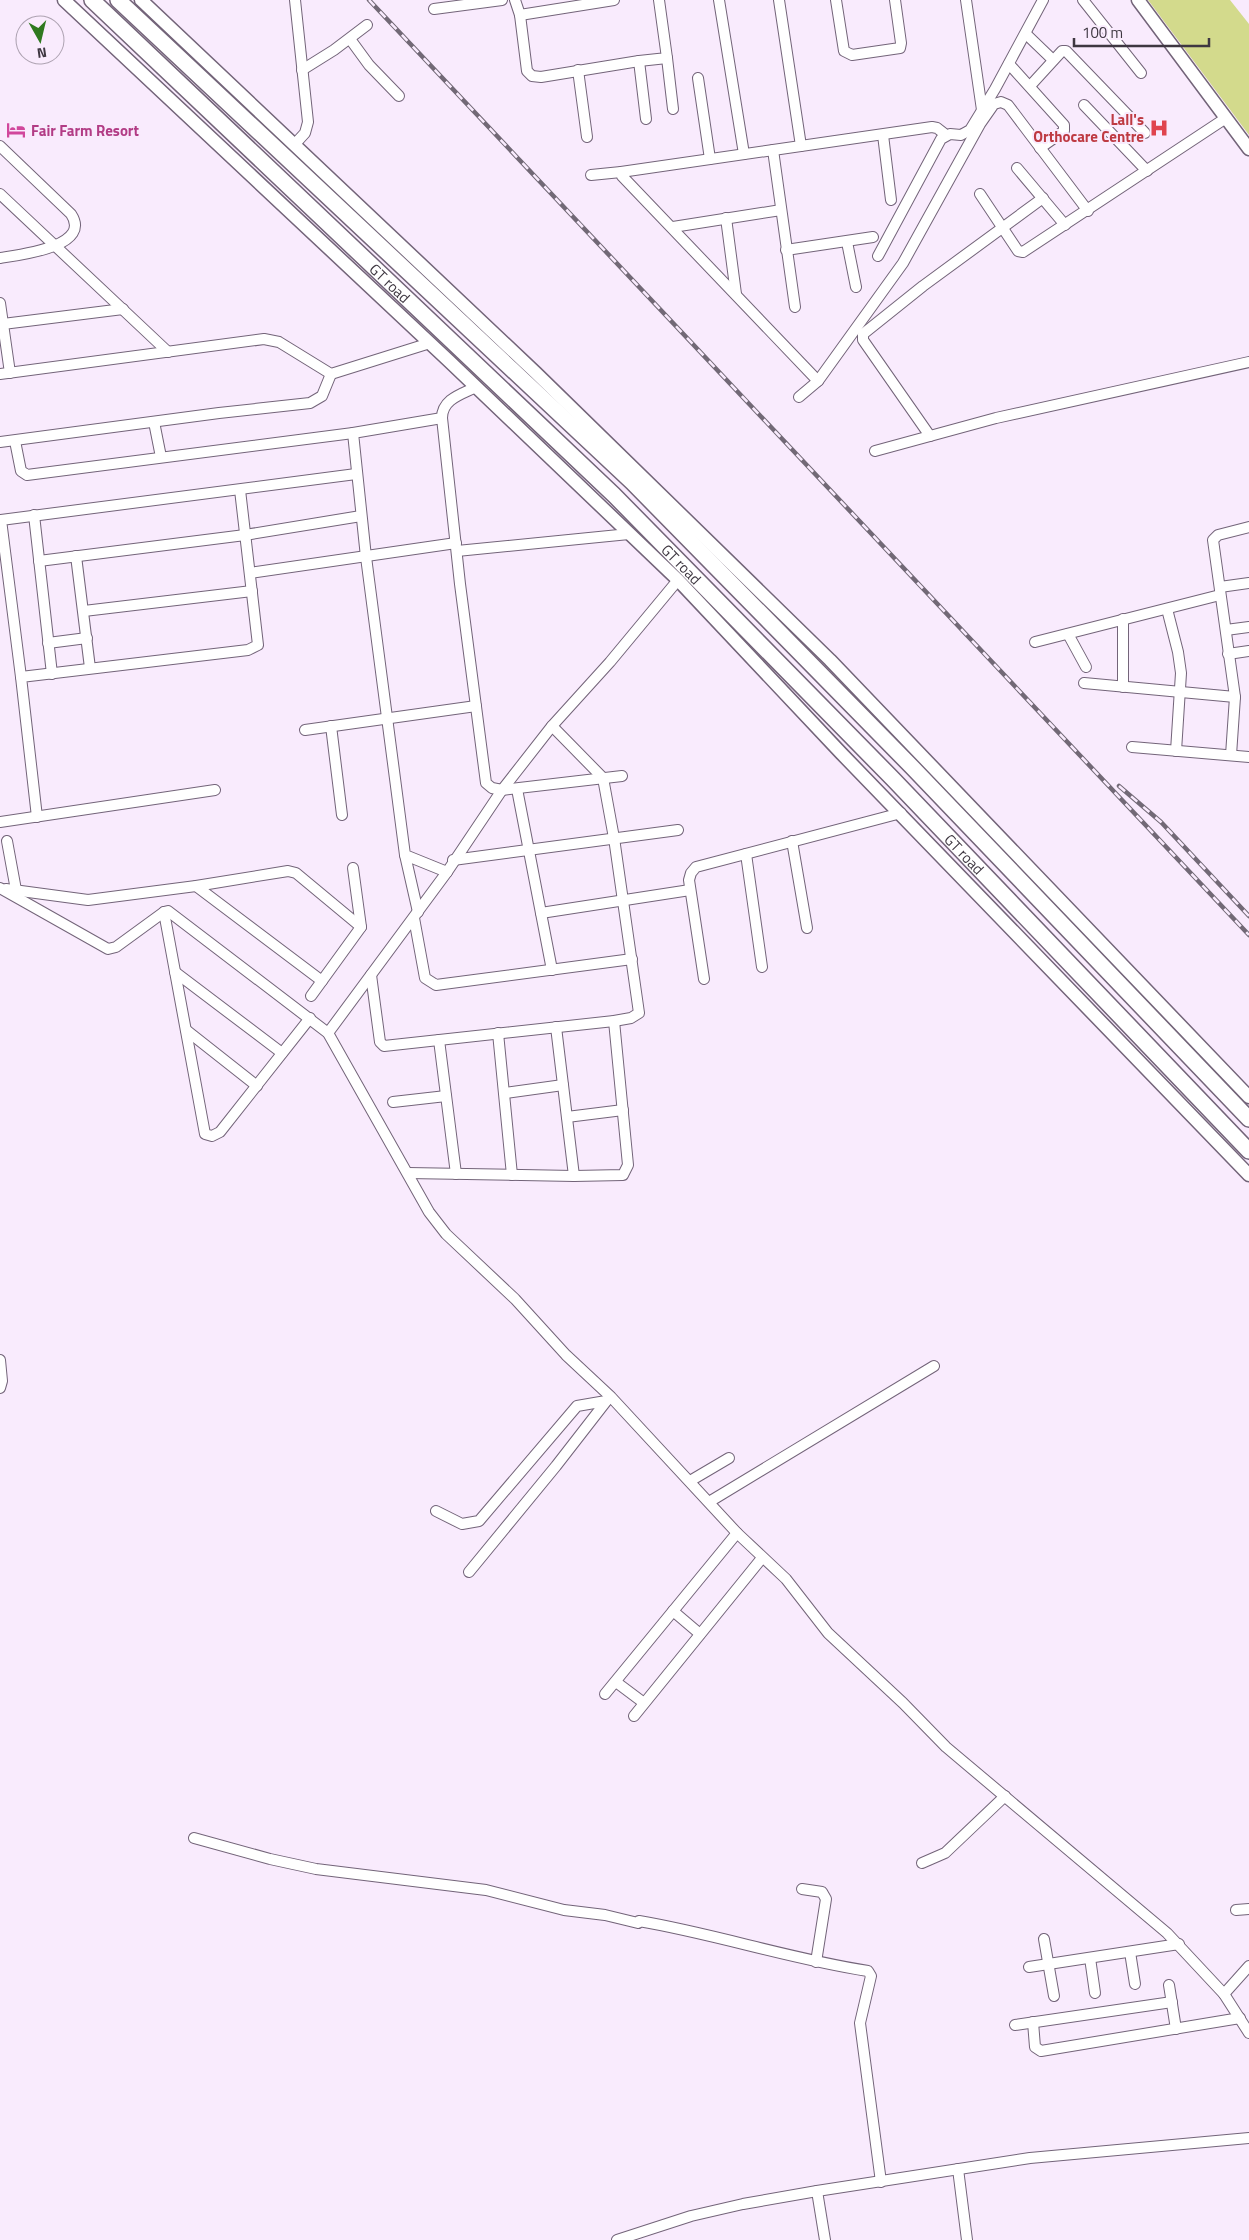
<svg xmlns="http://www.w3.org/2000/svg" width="1249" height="2240" font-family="'Titillium Web',sans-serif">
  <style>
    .green { fill: #d3da8c }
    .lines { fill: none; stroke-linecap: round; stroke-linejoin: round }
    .minor-casing { stroke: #736479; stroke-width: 12 }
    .major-casing { stroke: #736479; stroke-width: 15 }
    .highway-casing { stroke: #736479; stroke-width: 18 }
    .minor { stroke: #fff; stroke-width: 10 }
    .major { stroke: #fff; stroke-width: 12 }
    .highway { stroke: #fff; stroke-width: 15 }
    .rail-casing { stroke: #726976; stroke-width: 4.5 }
    .rail { stroke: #f9ebfd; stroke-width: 2.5; stroke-dasharray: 8; stroke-linecap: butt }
    .labels { text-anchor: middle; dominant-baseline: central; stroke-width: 4; stroke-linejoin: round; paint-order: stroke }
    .health-label { font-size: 15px; font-weight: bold; fill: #be3a42; stroke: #f9ebfd; text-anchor: end }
    .hotel-label { font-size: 15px; font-weight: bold; fill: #b23c85; stroke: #f9ebfd; text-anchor: start }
    .street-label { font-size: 15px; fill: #3e3741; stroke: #f9ebfd }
  </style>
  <rect width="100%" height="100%" fill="#f9ebfd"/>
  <polygon class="green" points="1148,0 1230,0 1249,24 1249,135"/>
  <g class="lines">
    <g class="minor-casing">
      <g id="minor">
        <polyline points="515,0 520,15 614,0"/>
        <polyline points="719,0 744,154"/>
        <polyline points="779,0 801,146"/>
        <polyline points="836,0 844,51 852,55 900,48 901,43 895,0"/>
        <polyline points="966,0 982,110"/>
        <polyline points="1083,0 1141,73"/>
        <polyline points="434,9 502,0"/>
        <polyline points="520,15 527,71 532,76 541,77 639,61 667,58 659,0"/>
        <polyline points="1026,34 1053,60"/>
        <polyline points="350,39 369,65 399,96"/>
        <polyline points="667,58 673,109"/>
        <polyline points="639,61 646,119"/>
        <polyline points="1009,64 1064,125 1064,131 1040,148"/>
        <polyline points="302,70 334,50 367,25"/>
        <polyline points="578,70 587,137"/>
        <polyline points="698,78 710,159"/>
        <polyline points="1030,86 1062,51 1066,51 1145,133"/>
        <polyline points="1084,105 1147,171"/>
        <polyline points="883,135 891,200"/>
        <polyline points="294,145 305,133 308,122 295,0"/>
        <path d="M0,146l71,68c22,33 -53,41 -71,44"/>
        <polyline points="773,150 795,307"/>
        <polyline points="1017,168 1065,225"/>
        <polyline points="591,175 621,172"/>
        <polyline points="0,194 168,352"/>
        <polyline points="980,194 1018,251 1023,252 1226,118"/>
        <polyline points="726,218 736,294"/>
        <polyline points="673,227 781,210"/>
        <polyline points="847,242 856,287"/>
        <polyline points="786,250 873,237"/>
        <polyline points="878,256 941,139 950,134 961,135 970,130 995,89 1043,0"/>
        <polyline points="0,303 10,373"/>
        <polyline points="3,324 123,309"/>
        <polyline points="0,374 264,339 279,342 331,374 430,343"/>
        <polyline points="818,381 622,176 621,172 932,127 937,128 946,135"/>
        <path d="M476,387c-14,7 -34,12 -34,31l18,166 26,199 6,5 10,2 120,-14"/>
        <polyline points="799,397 818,381 903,263 980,124 994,104 1001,102 1008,105 1088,211"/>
        <polyline points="442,418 353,433 366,557 405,855 447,872"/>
        <polyline points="154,422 161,457"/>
        <polyline points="930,436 863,340 863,334 923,286 1043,198"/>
        <polyline points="15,441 21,471 27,475 353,433"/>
        <polyline points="0,442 219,413 310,403 322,396 331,374"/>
        <polyline points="875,451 996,418 1249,362"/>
        <polyline points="34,515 52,674"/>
        <polyline points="457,551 629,534"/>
        <polyline points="76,556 90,668"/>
        <polyline points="39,561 245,535 361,516"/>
        <polyline points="250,573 456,543"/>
        <polyline points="1220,587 1249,583"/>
        <polyline points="1167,609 1178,652 1181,673 1176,751"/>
        <polyline points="84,611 252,591"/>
        <polyline points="1226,630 1249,627"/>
        <polyline points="1068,634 1086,667"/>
        <polyline points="1035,642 1220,595"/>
        <polyline points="48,643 87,638"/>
        <polyline points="1228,654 1249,651"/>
        <polyline points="21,677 1,520 356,474"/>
        <polyline points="1084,683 1235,697"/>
        <polyline points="1123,687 1123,619"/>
        <polyline points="331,726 342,815"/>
        <polyline points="305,730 476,706"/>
        <polyline points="1132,747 1249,757"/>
        <polyline points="1231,755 1235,697 1213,540 1218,535 1249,527"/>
        <polyline points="517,789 552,970"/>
        <polyline points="37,817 21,677 248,650 258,645 240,490"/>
        <polyline points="0,822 215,790"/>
        <polyline points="7,841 16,890"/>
        <polyline points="792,841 807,928"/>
        <polyline points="746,854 762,967"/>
        <polyline points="405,855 418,912"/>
        <polyline points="453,860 678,830"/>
        <polyline points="196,886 322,981"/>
        <polyline points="0,888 108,949 116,947 164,912 168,911 328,1033 429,1212 446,1234 515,1299 566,1355 611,1397 737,1533 786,1579 828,1633 903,1703 946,1747 1167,1933 1224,1994 1249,2033"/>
        <polyline points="6,889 88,900 196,886 288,871 296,873 361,927"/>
        <polyline points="164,912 205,1134 212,1136 220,1132 310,1018"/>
        <polyline points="541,913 690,890"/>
        <polyline points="414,918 425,978 436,985 632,959"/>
        <polyline points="175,972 282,1053"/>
        <polyline points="371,975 380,1042 384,1046 614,1021 631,1018 639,1013 614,838 603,778 552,726"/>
        <polyline points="704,979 689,880 691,873 696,867 901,813"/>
        <polyline points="311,996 361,927 353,868"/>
        <polyline points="556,1027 574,1176"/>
        <polyline points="186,1030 257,1086"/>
        <polyline points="328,1033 447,872 502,790 552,726 610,662 678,580"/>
        <polyline points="498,1033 512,1175"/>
        <polyline points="439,1040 456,1174"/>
        <polyline points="505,1093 563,1085"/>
        <polyline points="393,1102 446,1096"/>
        <polyline points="567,1117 623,1110"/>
        <polyline points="408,1173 574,1176 623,1175 628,1165 614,1021"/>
        <polyline points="0,1360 2,1381 0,1388"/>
        <polyline points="690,1481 729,1458"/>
        <polyline points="709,1502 934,1366"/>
        <polyline points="436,1511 462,1524 479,1521 577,1406 606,1401"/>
        <polyline points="469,1572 556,1466 608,1399"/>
        <polyline points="673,1611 700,1634"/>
        <polyline points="616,1682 644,1703"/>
        <polyline points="605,1694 737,1533"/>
        <polyline points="634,1716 762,1558"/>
        <path d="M194,1838l76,21 46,10 170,21 78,20 41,5 33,8 1,-2c77,13 151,38 229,50l3,5 -11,47 21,159"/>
        <polyline points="922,1863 945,1853 1005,1796"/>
        <polyline points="802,1889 822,1892 826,1899 816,1962"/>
        <polyline points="1236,1910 1249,1909"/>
        <polyline points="1044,1939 1054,1996"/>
        <polyline points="1130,1952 1135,1984"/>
        <polyline points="1090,1958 1095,1993"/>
        <polyline points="1029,1967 1179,1944"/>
        <polyline points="1169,1985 1176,2029"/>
        <polyline points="1224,1994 1249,1966"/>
        <polyline points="1033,2022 1035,2047 1041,2051 1240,2018"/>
        <polyline points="1015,2025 1172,2002"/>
        <polyline points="958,2169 967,2240"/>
        <polyline points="817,2191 825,2240"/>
        <polyline points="617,2240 691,2216 743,2204 817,2191 1030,2158 1249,2138"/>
      </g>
    </g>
    <g class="major-casing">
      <g id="major">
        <polyline points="64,0 449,361 678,580 841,753 1249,1175"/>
        <polyline points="141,0 536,373 830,660 1249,1097"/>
        <polyline points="1138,0 1249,149"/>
      </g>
    </g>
    <g class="highway-casing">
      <g id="highway">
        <path id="s1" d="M92,0l522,495 279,284 356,372"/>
        <polyline points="118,0 632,482 912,767 1249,1119"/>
      </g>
    </g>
    <use href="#minor" class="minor"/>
    <use href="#major" class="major"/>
    <use href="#highway" class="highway"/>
    <g class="rail-casing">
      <g id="rail">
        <polyline points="369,0 1249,935"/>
        <polyline points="1119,786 1161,822 1249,916"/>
      </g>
    </g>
    <use href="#rail" class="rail"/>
  </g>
  <defs>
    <g id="hospital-bare" transform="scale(1.5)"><path d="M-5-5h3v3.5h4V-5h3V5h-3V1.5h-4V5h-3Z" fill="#e0444e" stroke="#f9ebfd" stroke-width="2.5" paint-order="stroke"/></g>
    <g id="hotel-bare" transform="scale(1.5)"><path d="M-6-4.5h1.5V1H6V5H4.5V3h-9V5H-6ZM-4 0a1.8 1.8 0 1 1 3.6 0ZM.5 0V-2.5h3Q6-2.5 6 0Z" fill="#d1479c" stroke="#f9ebfd" stroke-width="2.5" paint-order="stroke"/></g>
  </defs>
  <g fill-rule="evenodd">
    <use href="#hospital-bare" x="1159" y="128"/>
    <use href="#hotel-bare" x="16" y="130"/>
  </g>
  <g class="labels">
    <g class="health-label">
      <text x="1144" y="119">Lall's<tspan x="1144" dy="17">Orthocare Centre</tspan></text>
    </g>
    <g class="hotel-label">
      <text x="31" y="130">Fair Farm Resort</text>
    </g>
    <g class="street-label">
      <text stroke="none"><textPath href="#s1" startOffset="411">GT road</textPath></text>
      <text stroke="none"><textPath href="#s1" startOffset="816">GT road</textPath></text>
      <text stroke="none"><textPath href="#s1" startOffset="1221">GT road</textPath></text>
    </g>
  </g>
  <g transform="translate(40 40) rotate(172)"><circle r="24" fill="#f9ebfd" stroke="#aea3b2"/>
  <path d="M0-4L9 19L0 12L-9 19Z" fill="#2f791f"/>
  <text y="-8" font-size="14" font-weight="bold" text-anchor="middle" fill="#3e3741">N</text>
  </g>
  <path d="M1074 38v8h135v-8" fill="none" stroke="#3e3741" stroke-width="2.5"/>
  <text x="1082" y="38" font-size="15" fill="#3e3741" stroke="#f9ebfd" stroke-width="4" paint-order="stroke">100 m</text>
</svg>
